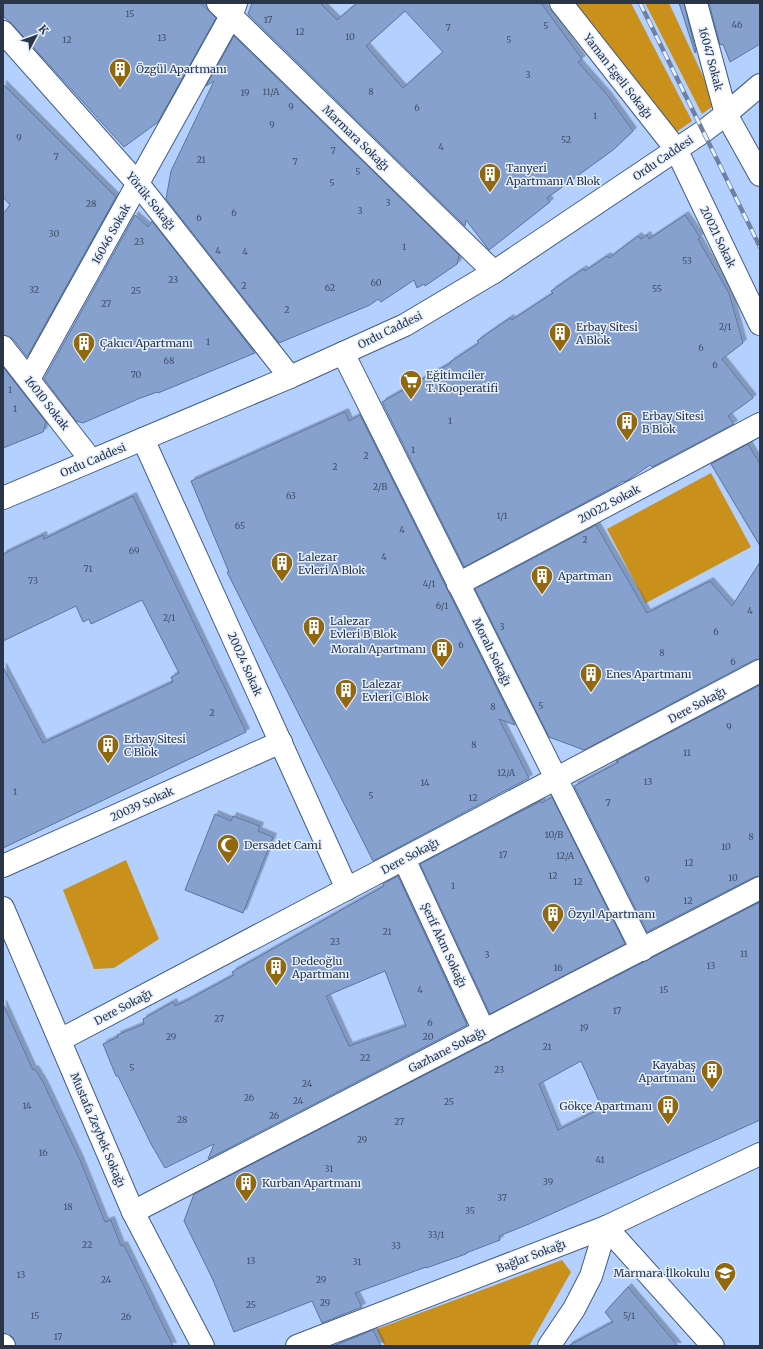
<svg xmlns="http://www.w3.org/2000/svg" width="763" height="1349" font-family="Merriweather,serif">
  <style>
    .green { fill: #c9911b }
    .building { fill: #86a1ce; stroke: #5a749e; fill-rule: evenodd; filter: url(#shadow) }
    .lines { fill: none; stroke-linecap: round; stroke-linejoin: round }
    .minor-casing { stroke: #435c84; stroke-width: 24 }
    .major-casing { stroke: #435c84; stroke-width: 24 }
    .minor { stroke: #fff; stroke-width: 22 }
    .major { stroke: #fff; stroke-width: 22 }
    .rail-casing { stroke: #6d82a2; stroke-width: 4.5 }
    .rail { stroke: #e7f0ff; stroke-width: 3; stroke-dasharray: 9; stroke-linecap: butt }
    .labels { text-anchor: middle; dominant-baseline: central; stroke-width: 3; stroke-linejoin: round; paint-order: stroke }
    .number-label { font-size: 9px; fill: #41516a }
    .street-label { font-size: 11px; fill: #2a3648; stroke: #e7f0ff }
    .poi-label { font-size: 11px; fill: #2a3648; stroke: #e7f0ff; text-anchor: start }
  </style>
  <defs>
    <filter id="shadow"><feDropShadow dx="3.5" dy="-3.5" stdDeviation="0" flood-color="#0004"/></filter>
  </defs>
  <rect width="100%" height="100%" fill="#b3d0ff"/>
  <g class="green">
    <polygon points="571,3 631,3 692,121 675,133"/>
    <polygon points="645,3 669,3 716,104 702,114"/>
    <polygon points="711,473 751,547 646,603 607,529"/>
    <polygon points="126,860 159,939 114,968 94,969 63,890"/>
    <polygon points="562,1260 571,1272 529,1346 385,1346 377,1329"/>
  </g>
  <g class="building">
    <polygon points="3,3 200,3 216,18 158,122 124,147 12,24 3,16"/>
    <path d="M252,3h68l17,17 20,-17h184l41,56 -4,3 30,34 25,35 -20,19 -66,48 3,4 -61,48 -23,-30 -1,6 -217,-212zM405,11l38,41 -40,36 -37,-42z"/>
    <polygon points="679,3 684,3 696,52 695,53"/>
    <polygon points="709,3 760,3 760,44 730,62 723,44 720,45"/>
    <polygon points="234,36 459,255 457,264 425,286 424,284 417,288 414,280 381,302 378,299 370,305 279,343 166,199 171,171 214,81 206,86"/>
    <polygon points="3,84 116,197 27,357 13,339 3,335 3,214 10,205 3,197"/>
    <polygon points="135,215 148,227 152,221 255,353 158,393 157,392 138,399 83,423 76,421 44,379"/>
    <polygon points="685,215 700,237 698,239 729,293 743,343 722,359 753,398 728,416 734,424 652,467 650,465 628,480 624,482 623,481 616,486 464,567 382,402 451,363 450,362 479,343 477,341 510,318 512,320 553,293 551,291 583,269 585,271 607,256 609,258 638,236 641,239 647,235 649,239"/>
    <polygon points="3,367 46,422 43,432 3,448"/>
    <polygon points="345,412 349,421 360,415 515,725 499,719 529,778 373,861 227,572 229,572 191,481"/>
    <polygon points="748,444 760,464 760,546 711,464"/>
    <polygon points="133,496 246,732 3,848 3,667 43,743 173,682 171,677 179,673 142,600 91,624 89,619 83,622 76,606 3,641 3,554 43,535 44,539"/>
    <polygon points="596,525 647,613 710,581 732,606 760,562 760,659 754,660 584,750 549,737 475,589"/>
    <polygon points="760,685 760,876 754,877 647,932 574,786 619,762 616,761"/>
    <polygon points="552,797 625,944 490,1014 420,864 541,801 542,803"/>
    <polygon points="215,814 231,821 233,816 260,826 258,831 273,837 243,913 185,890"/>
    <path d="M398,876l69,149 -259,134 6,-15 -49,24 -14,-24 -33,-68h-2l-13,-32 15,-7 -1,-2 27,-11 -1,-5 30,-17 2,4 9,-4 50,-27 -2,-3 152,-86 -1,-2zM385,971l21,55 -57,20 -23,-50z"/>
    <path d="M760,902v218l-231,104 -30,12 1,4 -34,13v1l-40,14v-1l-71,26 7,14 -40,16 -10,-22 -78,31 -21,-52 -29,-59 10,-27zM581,1061l21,47 -44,22 -19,-46z"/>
    <polygon points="3,1004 33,1070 35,1069 43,1082 80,1160 105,1222 111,1220 121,1246 124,1245 173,1346 16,1346 13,1337 3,1333"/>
    <polygon points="628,1287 678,1346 568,1346 613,1322 605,1312"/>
    <polygon points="373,1330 381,1346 333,1346"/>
  </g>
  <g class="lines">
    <g class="minor-casing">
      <g id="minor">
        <polyline points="218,3 494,272"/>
        <polyline points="561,3 676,149 760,324"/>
        <polyline points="696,3 726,114 760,175"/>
        <polyline points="3,32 139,185 290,377"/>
        <polyline points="3,347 91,460"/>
        <polyline points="343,353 642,950"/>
        <polyline points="29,379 231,16 236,3"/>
        <polyline points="143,439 347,889"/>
        <polyline points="458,584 760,424"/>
        <polyline points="404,859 484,1031"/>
        <polyline points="3,866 281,742"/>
        <polyline points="3,908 133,1212 203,1346"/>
        <polyline points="60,1040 760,671"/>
        <polyline points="133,1212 760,888"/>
        <polyline points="606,1227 713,1346"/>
        <polyline points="3,1345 4,1346"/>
        <polyline points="297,1346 606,1227 760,1154"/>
        <polyline points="549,1346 574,1309 591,1276 606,1227"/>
      </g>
    </g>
    <g class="major-casing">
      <polyline id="major" points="3,498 290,377 405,325 494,272 704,131 726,114 760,85"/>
    </g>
    <use href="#minor" class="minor"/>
    <use href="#major" class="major"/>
    <g class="rail-casing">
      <polyline id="rail" points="640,3 760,247"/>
    </g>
    <use href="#rail" class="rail"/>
  </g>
  <defs>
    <g id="building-pin" transform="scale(1.15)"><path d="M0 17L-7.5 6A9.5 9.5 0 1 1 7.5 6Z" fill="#916810" stroke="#e7f0ff"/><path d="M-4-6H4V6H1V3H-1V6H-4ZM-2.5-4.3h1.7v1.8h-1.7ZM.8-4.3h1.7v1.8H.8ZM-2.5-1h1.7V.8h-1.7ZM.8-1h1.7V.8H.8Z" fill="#fff"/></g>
    <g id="supermarket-pin" transform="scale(1.15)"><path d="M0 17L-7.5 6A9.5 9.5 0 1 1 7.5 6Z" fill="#916810" stroke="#e7f0ff"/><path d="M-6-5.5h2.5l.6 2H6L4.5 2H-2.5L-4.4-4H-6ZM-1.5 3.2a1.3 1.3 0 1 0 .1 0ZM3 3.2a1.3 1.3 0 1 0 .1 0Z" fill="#fff"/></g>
    <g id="mosque-pin" transform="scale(1.15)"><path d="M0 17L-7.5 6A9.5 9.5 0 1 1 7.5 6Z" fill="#916810" stroke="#e7f0ff"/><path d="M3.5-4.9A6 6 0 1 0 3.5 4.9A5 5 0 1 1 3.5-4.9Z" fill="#fff"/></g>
    <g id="school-pin" transform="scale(1.15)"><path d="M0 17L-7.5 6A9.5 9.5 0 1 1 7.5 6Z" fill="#916810" stroke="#e7f0ff"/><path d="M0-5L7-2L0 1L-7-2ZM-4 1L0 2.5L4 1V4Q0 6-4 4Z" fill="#fff"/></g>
  </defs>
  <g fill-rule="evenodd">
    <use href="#building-pin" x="120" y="69"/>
    <use href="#building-pin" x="490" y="174"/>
    <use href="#building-pin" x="560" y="333"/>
    <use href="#building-pin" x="84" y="343"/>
    <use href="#supermarket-pin" x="411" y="381"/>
    <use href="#building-pin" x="627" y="422"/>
    <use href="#building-pin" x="282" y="563"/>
    <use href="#building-pin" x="542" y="576"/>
    <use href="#building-pin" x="314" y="627"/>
    <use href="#building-pin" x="442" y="649"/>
    <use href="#building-pin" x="591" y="674"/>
    <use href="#building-pin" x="346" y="690"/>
    <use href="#building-pin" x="108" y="745"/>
    <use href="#mosque-pin" x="228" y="845"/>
    <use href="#building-pin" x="553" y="914"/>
    <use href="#building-pin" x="276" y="967"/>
    <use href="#building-pin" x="712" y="1071"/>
    <use href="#building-pin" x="668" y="1106"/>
    <use href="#building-pin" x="246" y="1183"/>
    <use href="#school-pin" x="725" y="1273"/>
  </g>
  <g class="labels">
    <g class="number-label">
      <text x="130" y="13">15</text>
      <text x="268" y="19">17</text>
      <text x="737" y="24">46</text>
      <text x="546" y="25">5</text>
      <text x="448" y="27">7</text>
      <text x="300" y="31">12</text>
      <text x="350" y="36">10</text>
      <text x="162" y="37">13</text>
      <text x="67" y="39">12</text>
      <text x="509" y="39">5</text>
      <text x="528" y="74">3</text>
      <text x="271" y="91">11/A</text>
      <text x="371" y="91">8</text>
      <text x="245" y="92">19</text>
      <text x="291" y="106">9</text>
      <text x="417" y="107">6</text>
      <text x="595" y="115">1</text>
      <text x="272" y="124">9</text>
      <text x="19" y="137">9</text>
      <text x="566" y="139">52</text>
      <text x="441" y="146">4</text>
      <text x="333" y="150">7</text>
      <text x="56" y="156">7</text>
      <text x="201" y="159">21</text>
      <text x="295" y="161">7</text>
      <text x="358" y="171">5</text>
      <text x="332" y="182">5</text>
      <text x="388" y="202">3</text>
      <text x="91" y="203">28</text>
      <text x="360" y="210">3</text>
      <text x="234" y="212">6</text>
      <text x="199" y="217">6</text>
      <text x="54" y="233">30</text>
      <text x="139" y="241">23</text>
      <text x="404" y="246">1</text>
      <text x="218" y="250">4</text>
      <text x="245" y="251">4</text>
      <text x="687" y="260">53</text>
      <text x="173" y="279">23</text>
      <text x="376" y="282">60</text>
      <text x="244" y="285">2</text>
      <text x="330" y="287">62</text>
      <text x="657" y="288">55</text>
      <text x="34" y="289">32</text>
      <text x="136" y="290">25</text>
      <text x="106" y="303">27</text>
      <text x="287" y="309">2</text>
      <text x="725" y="326">2/1</text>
      <text x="208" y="341">1</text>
      <text x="701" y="347">6</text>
      <text x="169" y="360">68</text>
      <text x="715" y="364">6</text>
      <text x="136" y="374">70</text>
      <text x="10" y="389">1</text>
      <text x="15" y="408">1</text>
      <text x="450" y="420">1</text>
      <text x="413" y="449">1</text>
      <text x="366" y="455">2</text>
      <text x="335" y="466">2</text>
      <text x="380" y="486">2/B</text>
      <text x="291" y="495">63</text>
      <text x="502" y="515">1/1</text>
      <text x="240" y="525">65</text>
      <text x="402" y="529">4</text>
      <text x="585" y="539">2</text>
      <text x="134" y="550">69</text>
      <text x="384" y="556">4</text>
      <text x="88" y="568">71</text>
      <text x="33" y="580">73</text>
      <text x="429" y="583">4/1</text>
      <text x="442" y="605">6/1</text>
      <text x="750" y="610">4</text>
      <text x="169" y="617">2/1</text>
      <text x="502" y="626">3</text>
      <text x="716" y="631">6</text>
      <text x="461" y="644">6</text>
      <text x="662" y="652">8</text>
      <text x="733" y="661">6</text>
      <text x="541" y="705">5</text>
      <text x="493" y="706">8</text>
      <text x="212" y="712">2</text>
      <text x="729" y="726">9</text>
      <text x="474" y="744">8</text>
      <text x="687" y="752">11</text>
      <text x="506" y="772">12/A</text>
      <text x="648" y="781">13</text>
      <text x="425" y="782">14</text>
      <text x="15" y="791">1</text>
      <text x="371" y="795">5</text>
      <text x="473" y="797">12</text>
      <text x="608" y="802">7</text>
      <text x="554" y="834">10/B</text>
      <text x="751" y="836">8</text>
      <text x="726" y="846">10</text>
      <text x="503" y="854">17</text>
      <text x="565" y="855">12/A</text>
      <text x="689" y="862">12</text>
      <text x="553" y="875">12</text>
      <text x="733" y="877">10</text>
      <text x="647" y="879">9</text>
      <text x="578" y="881">12</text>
      <text x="453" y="885">1</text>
      <text x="688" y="900">12</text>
      <text x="387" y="931">21</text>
      <text x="335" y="941">23</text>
      <text x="744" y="953">11</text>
      <text x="487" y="954">3</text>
      <text x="711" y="965">13</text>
      <text x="558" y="967">16</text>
      <text x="420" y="989">4</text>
      <text x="664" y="989">15</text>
      <text x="617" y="1010">17</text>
      <text x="219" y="1018">27</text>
      <text x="430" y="1022">6</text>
      <text x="584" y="1027">19</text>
      <text x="171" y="1036">29</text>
      <text x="428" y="1036">20</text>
      <text x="547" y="1046">21</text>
      <text x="365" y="1057">22</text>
      <text x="132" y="1067">5</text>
      <text x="499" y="1069">23</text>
      <text x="307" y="1083">24</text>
      <text x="249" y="1097">26</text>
      <text x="298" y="1100">24</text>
      <text x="449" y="1101">25</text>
      <text x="27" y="1105">14</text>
      <text x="274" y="1115">26</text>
      <text x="182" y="1119">28</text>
      <text x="399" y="1121">27</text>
      <text x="362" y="1139">29</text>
      <text x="43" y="1152">16</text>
      <text x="600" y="1159">41</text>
      <text x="329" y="1168">31</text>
      <text x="548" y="1181">39</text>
      <text x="502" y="1197">37</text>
      <text x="68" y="1206">18</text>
      <text x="470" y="1210">35</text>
      <text x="436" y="1234">33/1</text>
      <text x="87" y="1244">22</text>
      <text x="396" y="1245">33</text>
      <text x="251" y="1260">13</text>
      <text x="357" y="1261">31</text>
      <text x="21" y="1274">13</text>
      <text x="106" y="1279">24</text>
      <text x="321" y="1279">29</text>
      <text x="325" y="1302">29</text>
      <text x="251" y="1304">25</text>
      <text x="35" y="1315">15</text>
      <text x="629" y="1315">5/1</text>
      <text x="126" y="1316">26</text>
      <text x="58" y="1336">17</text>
    </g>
    <g class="street-label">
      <text transform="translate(711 59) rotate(75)">16047 Sokak</text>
      <text transform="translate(618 76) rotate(52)">Yaman Egeli Sokağı</text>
      <text transform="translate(356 138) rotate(44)">Marmara Sokağı</text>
      <text transform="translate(663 158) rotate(-34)">Ordu Caddesi</text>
      <text transform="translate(151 201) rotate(51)">Yörük Sokağı</text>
      <text transform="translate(111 234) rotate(-61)">16046 Sokak</text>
      <text transform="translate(718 237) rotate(64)">20021 Sokak</text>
      <text transform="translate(390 330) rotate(-26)">Ordu Caddesi</text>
      <text transform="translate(47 403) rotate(52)">16010 Sokak</text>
      <text transform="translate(93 460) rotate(-23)">Ordu Caddesi</text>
      <text transform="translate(609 504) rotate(-28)">20022 Sokak</text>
      <text transform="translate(492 652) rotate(64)">Moralı Sokağı</text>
      <text transform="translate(245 664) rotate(66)">20024 Sokak</text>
      <text transform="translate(697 705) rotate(-28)">Dere Sokağı</text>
      <text transform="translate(142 804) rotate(-24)">20039 Sokak</text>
      <text transform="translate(410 856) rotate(-28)">Dere Sokağı</text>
      <text transform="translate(444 945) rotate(65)">Şerif Akın Sokağı</text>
      <text transform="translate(123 1007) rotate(-28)">Dere Sokağı</text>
      <text transform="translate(447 1050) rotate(-27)">Gazhane Sokağı</text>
      <text transform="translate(98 1130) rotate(67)">Mustafa Zeybek Sokağı</text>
      <text transform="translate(531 1256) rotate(-21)">Bağlar Sokağı</text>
    </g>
    <g class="poi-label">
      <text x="136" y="69">Özgül Apartmanı</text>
      <text x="506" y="168">Tanyeri<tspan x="506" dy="13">Apartmanı A Blok</tspan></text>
      <text x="576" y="327">Erbay Sitesi<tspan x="576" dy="13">A Blok</tspan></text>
      <text x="100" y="343">Çakıcı Apartmanı</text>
      <text x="426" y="375">Eğitimciler<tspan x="426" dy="13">T. Kooperatifi</tspan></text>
      <text x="642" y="416">Erbay Sitesi<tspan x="642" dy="13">B Blok</tspan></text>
      <text x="298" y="557">Lalezar<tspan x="298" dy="13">Evleri A Blok</tspan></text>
      <text x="558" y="576">Apartman</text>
      <text x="330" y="621">Lalezar<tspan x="330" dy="13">Evleri B Blok</tspan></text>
      <text x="426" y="649" text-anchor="end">Moralı Apartmanı</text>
      <text x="606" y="674">Enes Apartmanı</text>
      <text x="362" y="684">Lalezar<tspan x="362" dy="13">Evleri C Blok</tspan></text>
      <text x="124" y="739">Erbay Sitesi<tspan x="124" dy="13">C Blok</tspan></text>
      <text x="244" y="845">Dersadet Cami</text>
      <text x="568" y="914">Özyıl Apartmanı</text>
      <text x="292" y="961">Dedeoğlu<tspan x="292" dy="13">Apartmanı</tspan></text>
      <text x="696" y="1065" text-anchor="end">Kayabaş<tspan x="696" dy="13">Apartmanı</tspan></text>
      <text x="652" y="1106" text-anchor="end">Gökçe Apartmanı</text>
      <text x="262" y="1183">Kurban Apartmanı</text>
      <text x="710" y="1273" text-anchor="end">Marmara İlkokulu</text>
    </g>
  </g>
  <rect width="763" height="1349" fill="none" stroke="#2a3648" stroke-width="8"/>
  <g transform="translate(36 36) rotate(49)" stroke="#e7f0ff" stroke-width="3" paint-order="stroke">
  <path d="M0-3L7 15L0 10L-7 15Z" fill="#2a3648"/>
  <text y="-6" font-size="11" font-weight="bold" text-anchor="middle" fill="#2a3648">K</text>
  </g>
</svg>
